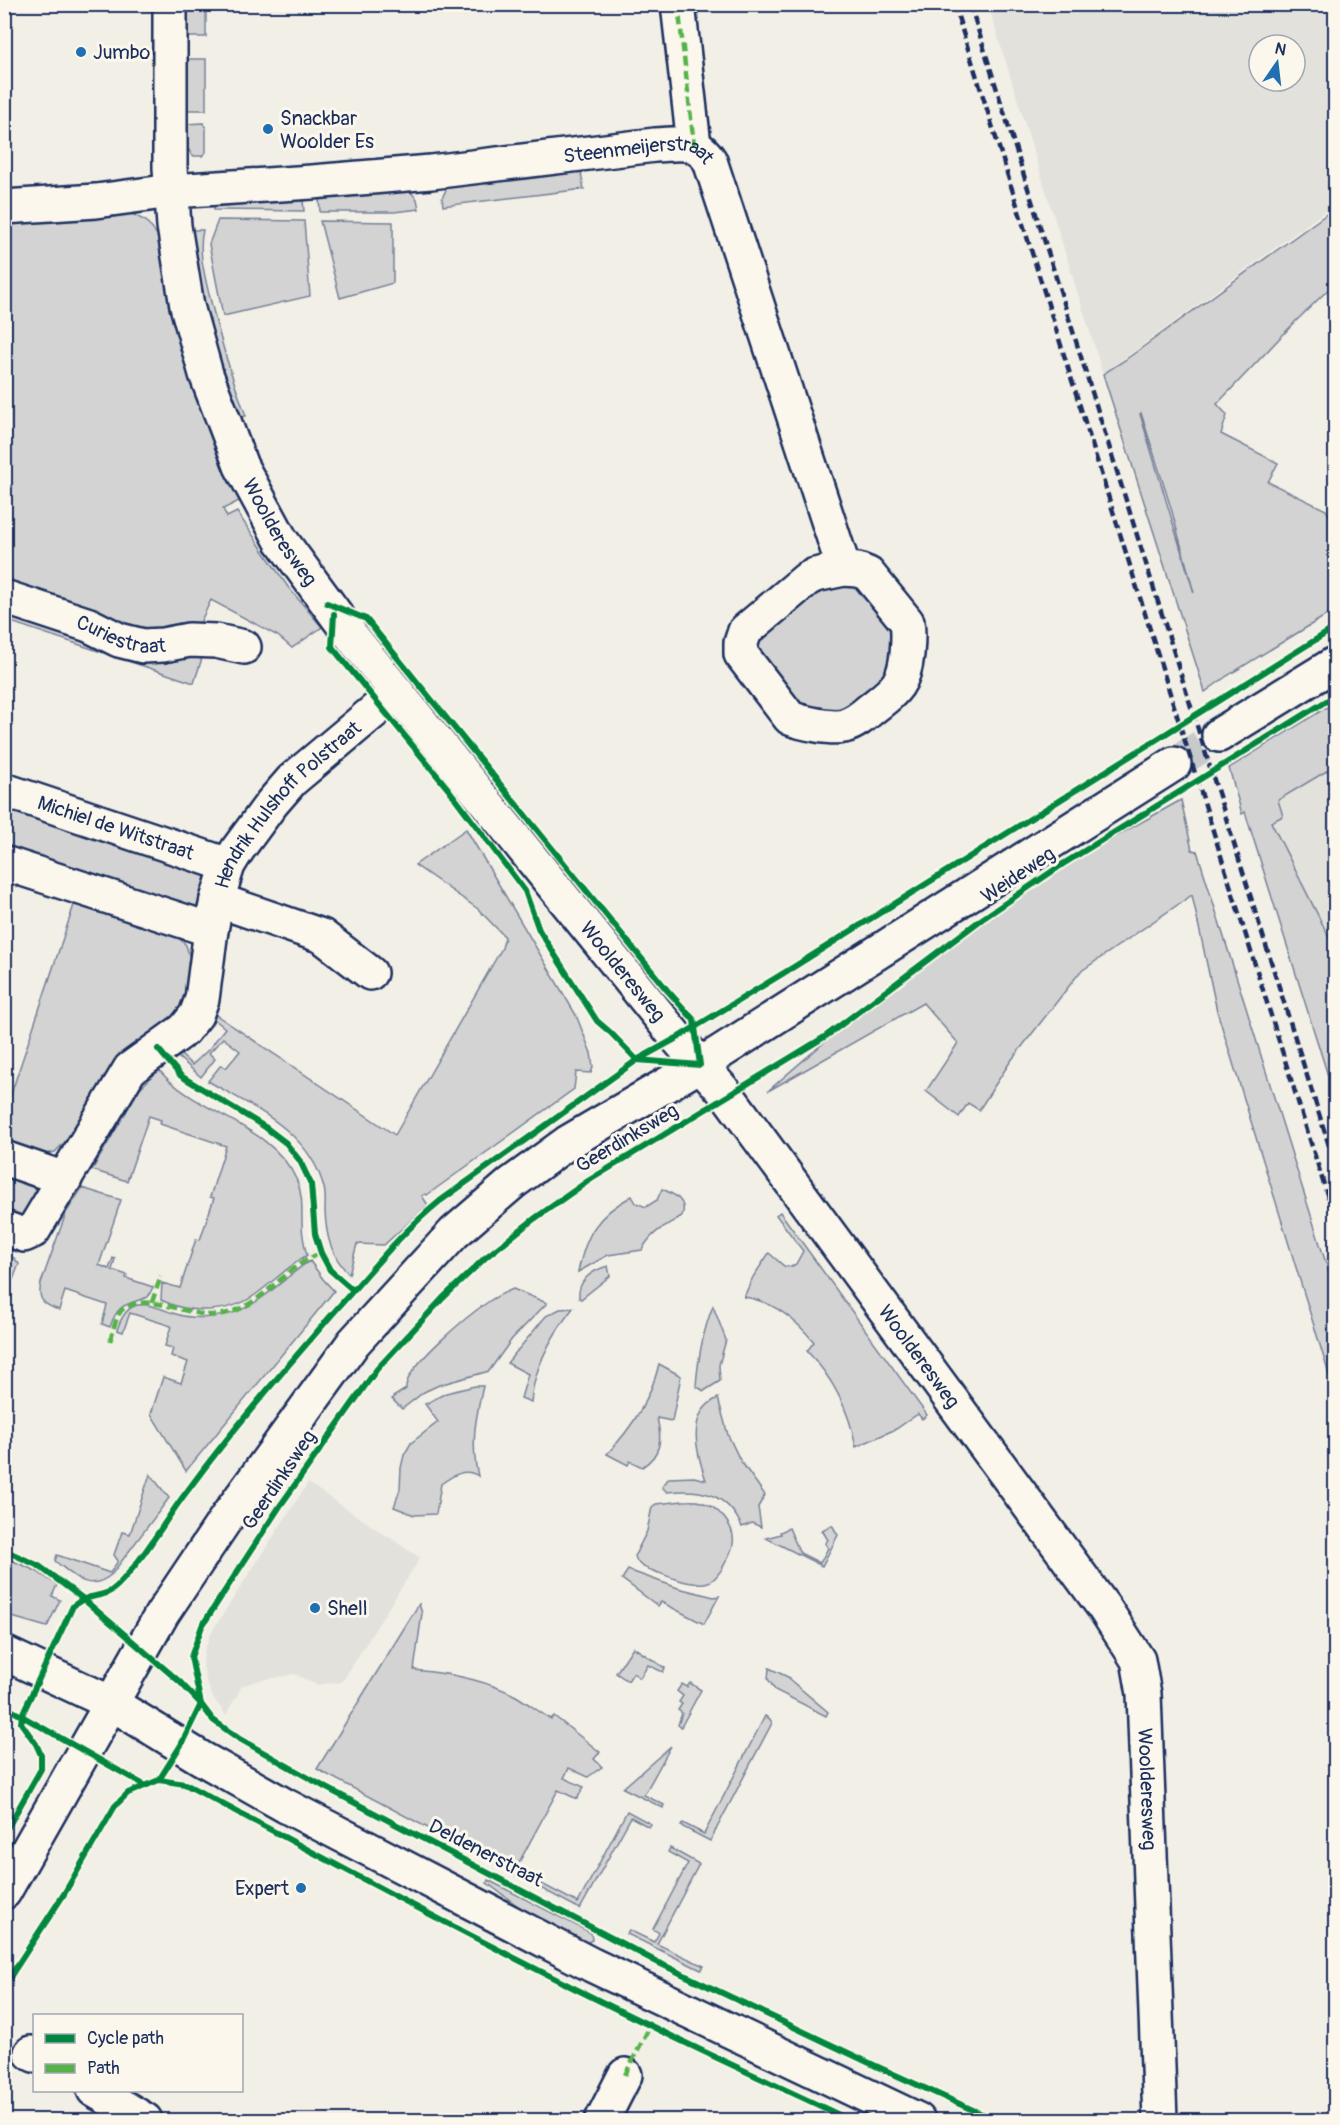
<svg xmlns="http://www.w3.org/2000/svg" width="1340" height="2125" font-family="Pangolin,sans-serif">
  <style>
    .built { fill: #e2e1dc; fill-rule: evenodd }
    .green { fill: #d2d3d2; stroke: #768198; stroke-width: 1.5; fill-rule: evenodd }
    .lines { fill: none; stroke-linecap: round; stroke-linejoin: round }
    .major-tunnel { stroke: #c7c9cb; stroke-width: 33; stroke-dasharray: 33 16; stroke-linecap: butt }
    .minor-casing { stroke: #1b2f5e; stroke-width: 38 }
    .major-casing { stroke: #1b2f5e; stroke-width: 38 }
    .minor { stroke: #fbf7ec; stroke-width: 33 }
    .major { stroke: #fbf7ec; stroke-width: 33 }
    .rail { stroke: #1b2f5e; stroke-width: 4.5; stroke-dasharray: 9 4.5; stroke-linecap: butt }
    .quiet { stroke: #55b248; stroke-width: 4.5; stroke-dasharray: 9 4.5; stroke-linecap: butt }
    .cycleway-casing { stroke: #fbf7ec; stroke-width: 10 }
    .cycleway { stroke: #00873e; stroke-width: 6 }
    .poi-dot { fill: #1f6fb2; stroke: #fbf7ec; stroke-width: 2 }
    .labels { text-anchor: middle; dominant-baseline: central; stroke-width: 6; stroke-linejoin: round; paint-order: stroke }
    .poi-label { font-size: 20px; fill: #1b2f5e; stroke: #fbf7ec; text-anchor: start }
    .street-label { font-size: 20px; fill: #1b2f5e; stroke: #fbf7ec }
  </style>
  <rect width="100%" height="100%" fill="#f2efe6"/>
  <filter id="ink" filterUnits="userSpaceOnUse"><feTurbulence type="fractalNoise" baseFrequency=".0167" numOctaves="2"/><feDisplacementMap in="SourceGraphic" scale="12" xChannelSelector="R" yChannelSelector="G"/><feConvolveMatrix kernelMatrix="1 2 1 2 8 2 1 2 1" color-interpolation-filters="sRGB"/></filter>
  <g filter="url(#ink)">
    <g class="built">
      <path d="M988,5h347v199l-232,170zM1259,45h36v36h-36z"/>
      <polygon points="1335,766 1335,949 1271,822 1283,816 1278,800"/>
      <polygon points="308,1483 420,1558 342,1682 316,1685 295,1674 256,1681 242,1686 226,1715 214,1699 207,1684 203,1665 204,1652 212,1631"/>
    </g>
    <g class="green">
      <rect x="184" y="5" width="22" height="32"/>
      <rect x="185" y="59" width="21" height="51"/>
      <polygon points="203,123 206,128 206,152 202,156 192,156 184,140 184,124"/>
      <polygon points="576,169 581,173 584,189 443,206 442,198 449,184"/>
      <polygon points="408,189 417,199 419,209 394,212 320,212 319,197"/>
      <polygon points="299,195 303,200 304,211 214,210 214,203"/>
      <path d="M1335,208v75l-40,39 -78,82 10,11 -6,19 57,29 -10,19 58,28 9,15v85l-108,66 -22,16 -102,-318 22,-14zM1141,413l30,95 23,85 -54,-179z"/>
      <polygon points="113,212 132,214 146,221 158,236 182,346 209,428 231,481 241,500 223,509 227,517 237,512 288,587 322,627 292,648 278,636 211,600 187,650 203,655 194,683 5,620 5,216"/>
      <polygon points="218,220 304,221 310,296 223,316 209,244"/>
      <polygon points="320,221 393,222 393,283 340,298"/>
      <path d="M192,230h11c-5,21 1,43 6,64 10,42 22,82 37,122l-5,1 -4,-1 -20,-53 -12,-48 -14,-77z"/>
      <polygon points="852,580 895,629 897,667 843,714 797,708 753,648 755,639 805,596"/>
      <polygon points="1335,702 1335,766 1278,800 1283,816 1271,822 1335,949 1335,1098 1245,812 1242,814 1229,768"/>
      <path d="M1181,800l11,50 5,1 138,441v102l-118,-383 -25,-116 -112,77 -70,90 -31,48 -11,-7 -9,14 -33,-26 32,-48 -35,-40 -155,88c86,-76 177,-150 275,-212 45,-28 92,-53 138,-79z"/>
      <polygon points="5,801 203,873 208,886 200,907 189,912 5,853"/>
      <path d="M466,829l110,186 15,38 2,14 -2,6 -15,-1 -2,17 -147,106 -2,-1 -3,2 6,9 -44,40 -27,-1 -8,30c-18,-18 -23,-38 -24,-63 0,-8 1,-16 -1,-23 -14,-57 -70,-80 -116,-107l13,-16 5,3 14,-17 -17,-13 -14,15 6,6 -14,18 -23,-20 3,-2 11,10 17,-16 16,-21 -11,-9 2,-4 179,120 107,-187 3,-11 -27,-28 -63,-44z"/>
      <polygon points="75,902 179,938 186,945 190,958 196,958 190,997 72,1145 66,1141 55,1152 47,1154 5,1142 5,1112"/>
      <path d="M159,1070c38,45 114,54 138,111 8,19 3,37 6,55 1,6 2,13 4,19 -18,11 -32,25 -48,37 -27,22 -68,23 -98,8l1,-17 18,5 16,-49 4,1 14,-42 -4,-1 16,-51 -66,-22 1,-4 -12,-4 -22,65 -35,-11 48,-82z"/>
      <path d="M5,1166c31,19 41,16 21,53l-21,2z"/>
      <path d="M82,1188l39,12 -22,65 10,4 4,-11 2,1 -3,11 15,5 -1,3 27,9 -5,10c-22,8 -30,6 -38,30l-8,-3 5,-19 -42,-14 -6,19c-15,-5 -22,-10 -18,-27l25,-70z"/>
      <path d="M662,1189c12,5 26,12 20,27 -17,10 -31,16 -40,34l-34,5 -30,17c8,-38 19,-57 54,-76l4,7 10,4 11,-7z"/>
      <path d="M780,1212l147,203 -5,4 -4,-5 -22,15 -40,18c-7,-37 -23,-69 -49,-96l7,-9c-18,-22 -42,-41 -70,-45l9,-20 16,-24 15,13 7,1 5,-3 7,-13 -27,-36z"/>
      <polygon points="5,1255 14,1258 19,1264 11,1285 5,1288"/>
      <path d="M310,1261l13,18 11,12 -148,180 -35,-57 12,-37 18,6 7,-21 -17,-6 2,-8 -8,-2 6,-20 -41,-13 -7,19 -6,-2c12,-37 32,-25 59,-16 11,4 24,4 36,3 33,-3 52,-20 76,-40 7,-5 14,-12 22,-16z"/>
      <path d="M608,1266l2,10 -29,23 -2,-1c-2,-18 14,-28 29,-32z"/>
      <path d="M513,1289l34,14 -35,36 -23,32 -50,14 -15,7 -22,17 -10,-10 1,-2 13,-8c-3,-21 64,-75 82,-87 8,-6 16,-9 25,-13z"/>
      <path d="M713,1306l13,34 -7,25 1,16 -16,10 -8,-5c2,-27 7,-55 17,-80z"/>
      <path d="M573,1308c-21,27 -39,58 -42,94l-10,-4 7,-24 -21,-11 39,-47 14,-7z"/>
      <path d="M659,1364l22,12 -9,45 -15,-3c5,21 5,36 -15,49l-12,-6 -2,4 -21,-11c24,-25 44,-56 52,-90z"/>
      <path d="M475,1386h8c-7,31 -13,58 -5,90 -13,-9 -26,0 -37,8l-5,30 -22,1 -20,-8 6,-18 1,-21 3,-13 7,-12 27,-21 -13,-18 21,-11z"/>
      <path d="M718,1398l10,37 12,25 25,35 -7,12 3,20 -9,-4 -10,4c-15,-34 -41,-39 -75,-35l-5,-5 7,-9 25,-1 12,3c-9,-26 -21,-67 12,-82z"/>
      <path d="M150,1474l19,24 -57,76c-23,20 -38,2 -57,-13l2,-6 53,18 8,-12 -4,-6 8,-23 8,2z"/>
      <path d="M683,1501c6,0 12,-1 18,1 16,4 35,24 32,42 -1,8 -7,17 -11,25 -5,7 -9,13 -18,14 -14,2 -32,-5 -45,-10 -10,-4 -23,-6 -24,-18l12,-24 5,-24 4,-3z"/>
      <polygon points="832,1525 838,1535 822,1566 766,1538 781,1534 780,1532 789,1528 800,1553 820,1563 828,1548 825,1543 828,1540 822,1530"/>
      <polygon points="4,1557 36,1571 57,1585 52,1596 60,1600 47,1627 5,1615"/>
      <polygon points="628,1570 678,1588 714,1597 719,1596 704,1624 661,1602 658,1606 622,1579"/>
      <path d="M419,1604l3,9 -8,57c34,3 72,10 102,26 12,7 23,16 35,23l3,-3 46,36 -6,7 8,8 -14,10 -19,-9 -5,10 20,9 -7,12 -19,-9 -43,80 63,33 49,-92 24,13 -2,3 -18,-10 -51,92 -263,-140z"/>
      <polygon points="633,1647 665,1668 663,1672 648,1665 640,1678 633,1673 628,1681 616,1673"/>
      <polygon points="769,1668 790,1678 789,1679 828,1712 826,1716 775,1690 768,1679"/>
      <polygon points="690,1683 701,1690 681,1727 678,1725 682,1713 678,1710 682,1704 679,1702 683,1696 677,1691 682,1684 687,1687"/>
      <polygon points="765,1716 770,1719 772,1723 710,1841 681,1826 683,1823 704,1834"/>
      <polygon points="671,1746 644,1795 664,1805 663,1808 623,1788"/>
      <polygon points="670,1848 699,1864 657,1944 704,1966 701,1970 627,1934 629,1930 654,1942 659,1933 653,1929 688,1863 668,1852"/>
      <polygon points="488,1880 591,1933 592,1940 586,1943 580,1941 522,1909 487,1883"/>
    </g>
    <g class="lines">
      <polyline class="major-tunnel" points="1174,764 1219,735"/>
      <g class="minor-casing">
        <g id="minor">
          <path id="s1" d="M170,4v164l4,58 13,80 19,68 35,92 40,74 72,98 324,400 51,58 377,513 33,51 6,34 16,426"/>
          <polyline points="678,4 694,145"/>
          <path id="s2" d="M4,207l92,-6 76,-10 140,-9 119,-10 224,-27c25,-1 40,-7 55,16l134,408"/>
          <path d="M844,569l14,1 10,4 39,48c2,11 1,21 0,32 -3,31 -13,37 -36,55 -8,7 -16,14 -27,17 -13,3 -41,-3 -54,-8l-49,-64v-11l4,-12 62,-52 8,-4z"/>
          <path id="s3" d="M4,597l85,28 30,15 24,6 20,-1 26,-5 27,1 28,6"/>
          <path id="s4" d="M4,790l224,75"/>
          <polyline points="4,863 211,930"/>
          <polyline points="217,900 322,936 370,973"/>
          <polyline points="4,1158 65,1179"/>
          <path id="s5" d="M4,1228l20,7 9,-4 97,-162 54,-39 12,-15 6,-16 9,-69 6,-30 11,-35 10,-16 34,-46 20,-23 105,-88"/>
          <polyline points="31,2053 34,2055"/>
          <polyline points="94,2090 145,2120"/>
          <polyline points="602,2120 625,2075"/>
        </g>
      </g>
      <g class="major-casing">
        <g id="major">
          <polyline points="1219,735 1336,663"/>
          <polyline points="4,1653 111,1703 201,1758 286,1806 592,1965 918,2120"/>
          <polyline points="4,1892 162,1614 227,1517 354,1342 454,1233 512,1183 567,1143 700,1065 1174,764"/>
        </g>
      </g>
      <use href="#minor" class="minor"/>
      <use href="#major" class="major"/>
      <g class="rail">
        <polyline points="954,4 1336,1223"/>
        <polyline points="970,4 1336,1168"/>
      </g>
      <g class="quiet">
        <polyline points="678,4 694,145"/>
        <polyline points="152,1302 161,1276"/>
        <path d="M110,1341c3,-8 5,-23 11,-30 23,-22 65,6 94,4 46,-3 64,-46 106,-62"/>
        <polyline points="625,2075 650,2026"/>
      </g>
      <g class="cycleway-casing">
        <g id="cycleway">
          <polyline points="327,603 366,619 667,990 694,1020 700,1065 637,1060 611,1033 597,1021 539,930 525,891 449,790 332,647 334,614"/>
          <polyline points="158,1049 181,1076 265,1127 286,1143 300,1161 311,1184 315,1234 321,1253 330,1270 353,1290"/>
          <polyline points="4,1550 39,1566 82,1598 180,1682 201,1704 213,1720 238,1738 323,1786 659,1963 878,2067 995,2120"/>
          <polyline points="4,1706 146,1786"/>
          <path d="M159,1780l26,4c153,82 307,165 464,241 66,33 134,63 201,95"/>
          <path d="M4,1834l37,-65v-14l-5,-11 -15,-21 1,-8 51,-109c16,-14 30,-6 44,-20 28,-28 47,-65 71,-96 48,-65 101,-126 154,-187 31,-35 61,-72 98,-102l197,-141 40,-22 115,-70 544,-341"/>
          <polyline points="4,1986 64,1894 115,1806 128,1793 159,1780 181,1745 201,1704 191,1657 202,1626 280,1506 377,1369 443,1298 486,1257 534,1219 588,1181 826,1036 982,919 1063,864 1336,695"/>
        </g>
      </g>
      <use href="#cycleway" class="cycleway"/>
    </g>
  </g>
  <g class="poi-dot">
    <circle cx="81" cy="52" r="6"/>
    <circle cx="268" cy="129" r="6"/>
    <circle cx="315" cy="1608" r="6"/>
    <circle cx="301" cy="1888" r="6"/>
  </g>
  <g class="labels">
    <g class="poi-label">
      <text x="93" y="52">Jumbo</text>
      <text x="280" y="118">Snackbar<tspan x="280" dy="23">Woolder Es</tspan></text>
      <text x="327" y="1608">Shell</text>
      <text x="289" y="1888" text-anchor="end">Expert</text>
    </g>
    <g class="street-label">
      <text stroke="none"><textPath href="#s2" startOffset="639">Steenmeijerstraat</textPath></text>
      <text stroke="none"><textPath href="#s1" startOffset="549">Woolderesweg</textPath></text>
      <text stroke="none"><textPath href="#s3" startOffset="124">Curiestraat</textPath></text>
      <text stroke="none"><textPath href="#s5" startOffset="544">Hendrik Hulshoff Polstraat</textPath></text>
      <text stroke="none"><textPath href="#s4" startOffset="118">Michiel de Witstraat</textPath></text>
      <text transform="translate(1018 875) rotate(-34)">Weideweg</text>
      <text stroke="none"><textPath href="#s1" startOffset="1107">Woolderesweg</textPath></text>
      <text transform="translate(627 1138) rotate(-31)">Geerdinksweg</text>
      <text stroke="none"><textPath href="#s1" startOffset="1593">Woolderesweg</textPath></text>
      <text transform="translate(279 1480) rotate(-56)">Geerdinksweg</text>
      <text stroke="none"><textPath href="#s1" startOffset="2097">Woolderesweg</textPath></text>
      <text transform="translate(486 1853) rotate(27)">Deldenerstraat</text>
    </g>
  </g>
  <rect width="1340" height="2125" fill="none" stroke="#fbf7ec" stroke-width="24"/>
  <rect x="12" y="12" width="1316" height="2101" fill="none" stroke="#1b2f5e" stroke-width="2" filter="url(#ink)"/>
  <rect x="33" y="2014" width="210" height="78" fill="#fbf7ec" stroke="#a1a7b3" stroke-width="1.5"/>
  <rect x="45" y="2034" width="30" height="9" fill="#00873e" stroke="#a1a7b3" stroke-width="1.5"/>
  <text x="87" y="2044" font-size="18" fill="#1b2f5e">Cycle path</text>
  <rect x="45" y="2064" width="30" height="9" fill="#55b248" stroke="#a1a7b3" stroke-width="1.5"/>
  <text x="87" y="2074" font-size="18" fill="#1b2f5e">Path</text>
  <g transform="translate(1277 63) rotate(14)"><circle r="28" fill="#fbf7ec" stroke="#a1a7b3" stroke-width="1.5"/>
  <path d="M0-4.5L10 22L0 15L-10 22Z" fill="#1f6fb2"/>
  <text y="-9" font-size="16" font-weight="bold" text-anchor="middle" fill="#1b2f5e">N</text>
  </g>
</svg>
